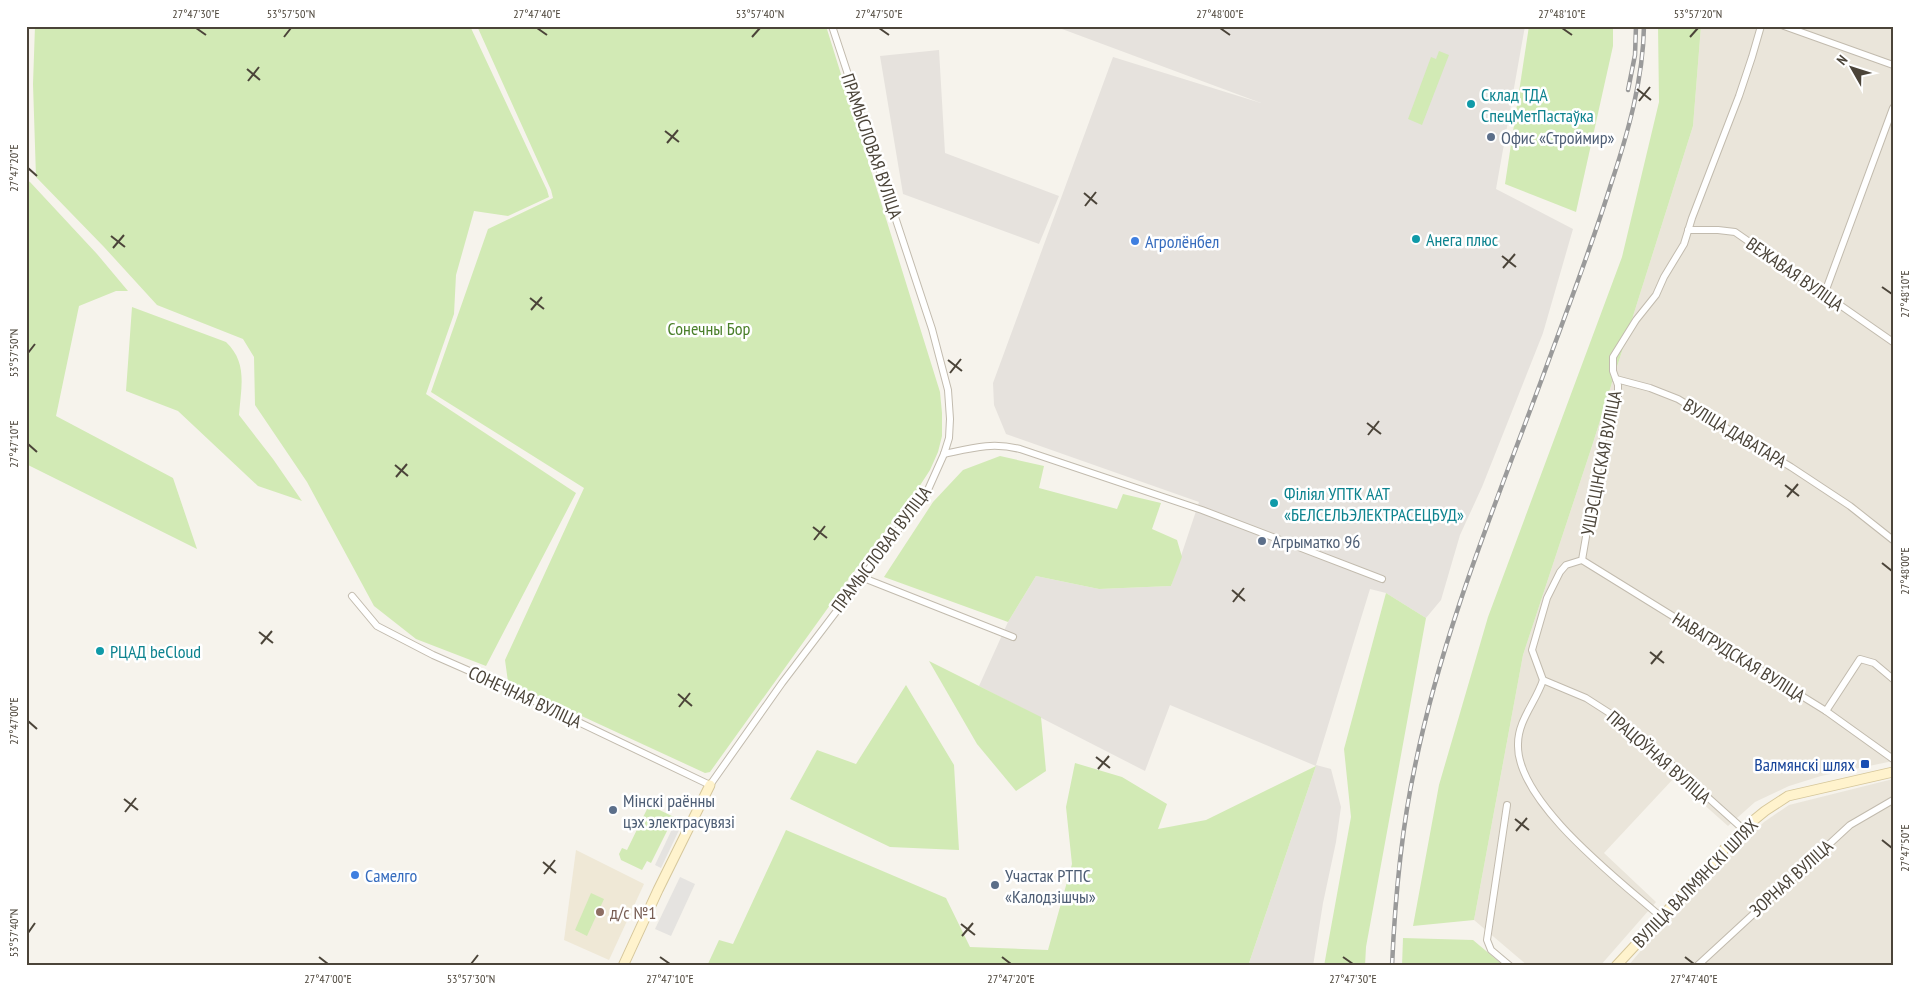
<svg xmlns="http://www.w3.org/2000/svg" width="1919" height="992" font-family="'PT Sans Narrow',sans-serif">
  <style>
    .residential { fill: #eae5da }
    .industrial { fill: #e6e2dd }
    .education { fill: #efe8d6 }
    .green { fill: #d2eab5 }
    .parking { fill: #e5e3e0 }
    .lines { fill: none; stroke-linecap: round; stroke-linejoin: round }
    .street-casing { stroke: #c2bbae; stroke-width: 8 }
    .secondary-casing { stroke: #d6c79b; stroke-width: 11 }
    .street { stroke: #fff; stroke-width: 6 }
    .secondary { stroke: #fff3cd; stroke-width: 9 }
    .rail-casing { stroke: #9a9a9a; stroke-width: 4.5 }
    .rail { stroke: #fff; stroke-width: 2.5; stroke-dasharray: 8; stroke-linecap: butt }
    .ticks { fill: none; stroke: #4b4439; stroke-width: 2 }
    .culture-dot { fill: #0f9aa8; stroke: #fff; stroke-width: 2 }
    .service-dot { fill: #5c6f8a; stroke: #fff; stroke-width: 2 }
    .shop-dot { fill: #3f7fe0; stroke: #fff; stroke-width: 2 }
    .transit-dot { fill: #1a4fb4; stroke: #fff; stroke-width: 2 }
    .education-dot { fill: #8d6e63; stroke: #fff; stroke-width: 2 }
    .labels { text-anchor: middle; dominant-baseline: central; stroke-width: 5; stroke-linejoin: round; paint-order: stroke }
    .culture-label { font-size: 18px; fill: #0d838f; stroke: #fff; text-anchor: start }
    .service-label { font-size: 18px; fill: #4e5e75; stroke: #fff; text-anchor: start }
    .street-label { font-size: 18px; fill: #4b4439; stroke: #fff }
    .shop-label { font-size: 18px; fill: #366cbe; stroke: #fff; text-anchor: start }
    .park-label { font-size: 18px; fill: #4a7f2a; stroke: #fff }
    .transit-label { font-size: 18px; fill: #164399; stroke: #fff; text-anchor: end }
    .education-label { font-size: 18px; fill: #785e54; stroke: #fff; text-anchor: start }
    .neatline { fill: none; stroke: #4b4439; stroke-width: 2 }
    .ticks-label { font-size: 12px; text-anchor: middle; fill: #4b4439 }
  </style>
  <rect width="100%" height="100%" fill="#f6f3ec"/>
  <g class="residential">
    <polygon points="1701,26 1893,26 1893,761 1821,776 1789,786 1755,802 1728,826 1674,778 1604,853 1656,902 1600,966 1528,966 1474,920 1523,655 1593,443 1693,126"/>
    <polygon points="1893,779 1893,966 1628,966 1671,915 1764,822 1789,805"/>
  </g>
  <g class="industrial">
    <polygon points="1054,26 1525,26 1496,189 1573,229 1543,333 1482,487 1460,535 1441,600 1426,618 1386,593 1370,589 1316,765 1331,769 1341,807 1336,842 1323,903 1313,966 1248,966 1316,766 1170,705 1145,771 979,686 1008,622 1036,576 1099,589 1171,586 1199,502 1006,434 994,405 993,383 1113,57 1261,103"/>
    <polygon points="939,50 945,153 1059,196 1039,244 903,194 880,56"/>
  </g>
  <polygon class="education" points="576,850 644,884 609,960 564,940"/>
  <g class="green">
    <polygon points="35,26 470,26 547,190 549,197 508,216 474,211 456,275 454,314 426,394 576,493 486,666 416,639 374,606 307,482 255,405 254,357 243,339 157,305 104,247 36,177 33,84"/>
    <polygon points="477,26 826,26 940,392 942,413 942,436 938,452 930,470 919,487 853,573 710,772 705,773 508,682 505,660 584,488 431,392 488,229 553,198 551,190"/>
    <polygon points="1529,26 1613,26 1613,46 1576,212 1505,184"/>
    <polygon points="1658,26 1701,26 1693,126 1593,443 1523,655 1474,920 1413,926 1439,785 1488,617 1622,257 1659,102"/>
    <polygon points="1439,51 1449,55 1422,125 1408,119 1431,57 1436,59"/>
    <polygon points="26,180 30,182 97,254 128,291 116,291 79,306 56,416 173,478 197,549 26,464"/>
    <path d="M132,307l94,35c22,21 15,45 13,73l34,44 29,42 -44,-15 -80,-75 -52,-20z"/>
    <polygon points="1000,456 1044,466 1039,488 1117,509 1123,494 1161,503 1152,529 1177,540 1182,557 1171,586 1099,589 1036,576 1008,622 884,577 933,502 963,470"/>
    <polygon points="1386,593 1426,618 1366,947 1365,966 1324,966 1351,817 1344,749"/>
    <polygon points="929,661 1041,717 1046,771 1016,791 977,744"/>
    <polygon points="906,685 954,765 959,850 890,847 790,799 817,750 856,764"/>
    <polygon points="1075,763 1122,777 1167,804 1158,829 1206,820 1316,766 1248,966 707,966 719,940 733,944 786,830 946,898 970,947 1048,950 1072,864 1066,807"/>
    <polygon points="649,805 674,817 651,863 647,861 642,870 621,860 619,854 622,848 627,850"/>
    <polygon points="591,893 604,899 587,936 575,930"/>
    <polygon points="1403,938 1473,940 1504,966 1402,966"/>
  </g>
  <g class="parking">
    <polygon points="674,825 680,828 661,868 655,865"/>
    <polygon points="680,877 695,884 671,936 655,929"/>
  </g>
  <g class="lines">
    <g class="street-casing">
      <g id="street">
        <polyline points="1784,26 1893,65"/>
        <polyline points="1688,230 1718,230 1735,232 1893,342"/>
        <polyline points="1824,295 1893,108"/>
        <polyline points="1616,379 1650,388 1678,399 1791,467 1850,506 1893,540"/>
        <path d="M944,454c28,-6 48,-12 76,-5l182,61 180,69"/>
        <polyline points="1582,560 1826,711 1893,759"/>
        <polyline points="861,577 1013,637"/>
        <polyline points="352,596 377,626 433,655 499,684 710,785 782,683 927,492 944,454 949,438 950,419 948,390 932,329 832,26"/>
        <polyline points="1543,680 1586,698 1625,723 1743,829"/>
        <polyline points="1826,711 1860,659 1874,663 1893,679"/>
        <polyline points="1507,805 1487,940 1491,950 1510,966"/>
        <path d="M1661,917c-42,-37 -145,-115 -143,-173 0,-24 18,-42 25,-64l-11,-30 15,-52 13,-26 6,-7 16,-5 21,-122 15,-40v-13l-5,-14v-14l23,-37 20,-25 8,-18 20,-33 8,-26 47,-122 13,-39 9,-31"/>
        <polyline points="1697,966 1850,825 1893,800"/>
      </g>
    </g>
    <g class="secondary-casing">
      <g id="secondary">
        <polyline points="623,966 658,890 710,785"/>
        <polyline points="1616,966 1743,829 1765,811 1788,796 1893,772"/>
      </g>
    </g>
    <use href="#street" class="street"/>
    <use href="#secondary" class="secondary"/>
    <g class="rail-casing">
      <g id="rail">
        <polyline points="1628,90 1635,55 1636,26"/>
        <path d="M1392,966c3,-67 9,-135 23,-200 28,-138 84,-270 132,-401 22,-60 45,-120 64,-181 17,-51 32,-104 33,-158"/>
      </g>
    </g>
    <use href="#rail" class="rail"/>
  </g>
  <path class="ticks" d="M196,28l10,7M537,28l10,7M879,28l10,7M1220,28l10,7M1562,28l10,7M284,37l7,-9M752,37l8,-9M1690,37l8,-9M247,69l13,11M248,81l11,-14M1637,89l14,11M1639,101l11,-14M665,131l14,11M667,143l11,-13M28,168l9,8M1084,193l13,11M1085,206l11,-14M111,236l14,11M113,248l11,-13M1502,256l14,11M1503,268l12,-14M1882,287l10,7M530,298l14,11M531,310l11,-13M28,353l7,-9M948,360l14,11M950,373l11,-14M1367,423l14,11M1368,435l11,-14M28,444l9,8M395,465l13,11M396,477l11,-13M1785,485l14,11M1787,497l11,-13M813,527l14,11M814,540l11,-14M1882,563l10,8M1232,590l13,11M1233,602l11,-14M259,632l14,11M261,644l11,-13M1650,652l14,11M1651,664l11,-13M678,694l14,12M679,707l11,-14M28,721l9,8M1096,757l14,11M1098,769l11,-13M124,799l14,11M125,812l11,-14M1515,819l14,11M1516,831l11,-13M1882,840l10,8M543,862l13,11M544,874l11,-14M961,924l14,11M28,933l7,-10M962,936l11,-13M319,957l9,7M660,957l10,7M1002,957l9,7M1343,957l10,7M1685,957l9,7M471,964l7,-9"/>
  <g class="culture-dot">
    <circle cx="1471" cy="104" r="5"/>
    <circle cx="1416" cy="239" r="5"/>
    <circle cx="1274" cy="503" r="5"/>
    <circle cx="100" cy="651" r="5"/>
  </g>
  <g class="service-dot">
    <circle cx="1491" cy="137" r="5"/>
    <circle cx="1262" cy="541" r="5"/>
    <circle cx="613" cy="810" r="5"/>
    <circle cx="995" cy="885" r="5"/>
  </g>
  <g class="shop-dot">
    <circle cx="1135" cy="241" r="5"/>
    <circle cx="355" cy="875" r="5"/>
  </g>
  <rect class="transit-dot" x="1860" y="759" width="10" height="10" rx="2.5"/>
  <circle class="education-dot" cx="600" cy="912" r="5"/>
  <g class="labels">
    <g class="culture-label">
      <text x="1481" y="94">Склад ТДА<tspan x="1481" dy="21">СпецМетПастаўка</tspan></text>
      <text x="1426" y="239">Анега плюс</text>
      <text x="1284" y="493">Філіял УПТК ААТ<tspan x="1284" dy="21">«БЕЛСЕЛЬЭЛЕКТРАСЕЦБУД»</tspan></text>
      <text x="110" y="651">РЦАД beCloud</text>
    </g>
    <g class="service-label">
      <text x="1501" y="137">Офис «Строймир»</text>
      <text x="1272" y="541">Агрыматко 96</text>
      <text x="623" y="800">Мінскі раённы<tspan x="623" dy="21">цэх электрасувязі</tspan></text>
      <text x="1005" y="875">Участак РТПС<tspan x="1005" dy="21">«Калодзішчы»</tspan></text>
    </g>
    <g class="street-label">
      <text transform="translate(872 146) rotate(71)">ПРАМЫСЛОВАЯ ВУЛІЦА</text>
      <text transform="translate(1795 274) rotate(35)">ВЕЖАВАЯ ВУЛІЦА</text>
      <text transform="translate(1735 433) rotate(31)">ВУЛІЦА ДАВАТАРА</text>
      <text transform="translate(1601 463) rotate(-79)">УШЭСЦІНСКАЯ ВУЛІЦА</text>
      <text transform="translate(881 549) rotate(-53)">ПРАМЫСЛОВАЯ ВУЛІЦА</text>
      <text transform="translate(1739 657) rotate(32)">НАВАГРУДСКАЯ ВУЛІЦА</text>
      <text transform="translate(525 697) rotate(25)">СОНЕЧНАЯ ВУЛІЦА</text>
      <text transform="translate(1659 757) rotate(41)">ПРАЦОЎНАЯ ВУЛІЦА</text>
      <text transform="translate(1791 878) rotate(-42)">ЗОРНАЯ ВУЛІЦА</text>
      <text transform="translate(1695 883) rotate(-46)">ВУЛІЦА ВАЛМЯНСКІ ШЛЯХ</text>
    </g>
    <g class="shop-label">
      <text x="1145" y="241">Агролёнбел</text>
      <text x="365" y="875">Самелго</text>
    </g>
    <g class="park-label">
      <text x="709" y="328">Сонечны Бор</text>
    </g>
    <g class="transit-label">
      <text x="1855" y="764">Валмянскі шлях</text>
    </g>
    <g class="education-label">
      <text x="610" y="912">д/с №1</text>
    </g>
  </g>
  <rect width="1919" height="992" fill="none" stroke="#ffffff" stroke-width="55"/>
  <g transform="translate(1852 68) rotate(309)" stroke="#ffffff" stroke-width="4" paint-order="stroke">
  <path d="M0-4L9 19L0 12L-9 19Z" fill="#4b4439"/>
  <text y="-8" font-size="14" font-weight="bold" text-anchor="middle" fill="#4b4439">N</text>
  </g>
  <rect x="28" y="28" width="1864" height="936" class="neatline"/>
  <g class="ticks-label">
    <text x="196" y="18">27°47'30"E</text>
    <text x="291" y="18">53°57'50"N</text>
    <text x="537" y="18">27°47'40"E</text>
    <text x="760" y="18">53°57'40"N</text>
    <text x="879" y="18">27°47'50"E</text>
    <text x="1220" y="18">27°48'00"E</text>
    <text x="1562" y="18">27°48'10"E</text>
    <text x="1698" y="18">53°57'20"N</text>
    <text transform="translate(14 168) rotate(-90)" y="4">27°47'20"E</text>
    <text transform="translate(1905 294) rotate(-90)" y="4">27°48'10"E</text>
    <text transform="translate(14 353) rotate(-90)" y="4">53°57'50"N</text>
    <text transform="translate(14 444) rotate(-90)" y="4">27°47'10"E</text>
    <text transform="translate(1905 571) rotate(-90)" y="4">27°48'00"E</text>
    <text transform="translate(14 721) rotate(-90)" y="4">27°47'00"E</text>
    <text transform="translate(1905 848) rotate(-90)" y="4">27°47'50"E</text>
    <text transform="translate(14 933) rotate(-90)" y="4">53°57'40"N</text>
    <text x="328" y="983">27°47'00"E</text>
    <text x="471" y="983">53°57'30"N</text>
    <text x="670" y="983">27°47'10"E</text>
    <text x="1011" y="983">27°47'20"E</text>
    <text x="1353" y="983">27°47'30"E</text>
    <text x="1694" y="983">27°47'40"E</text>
  </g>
</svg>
